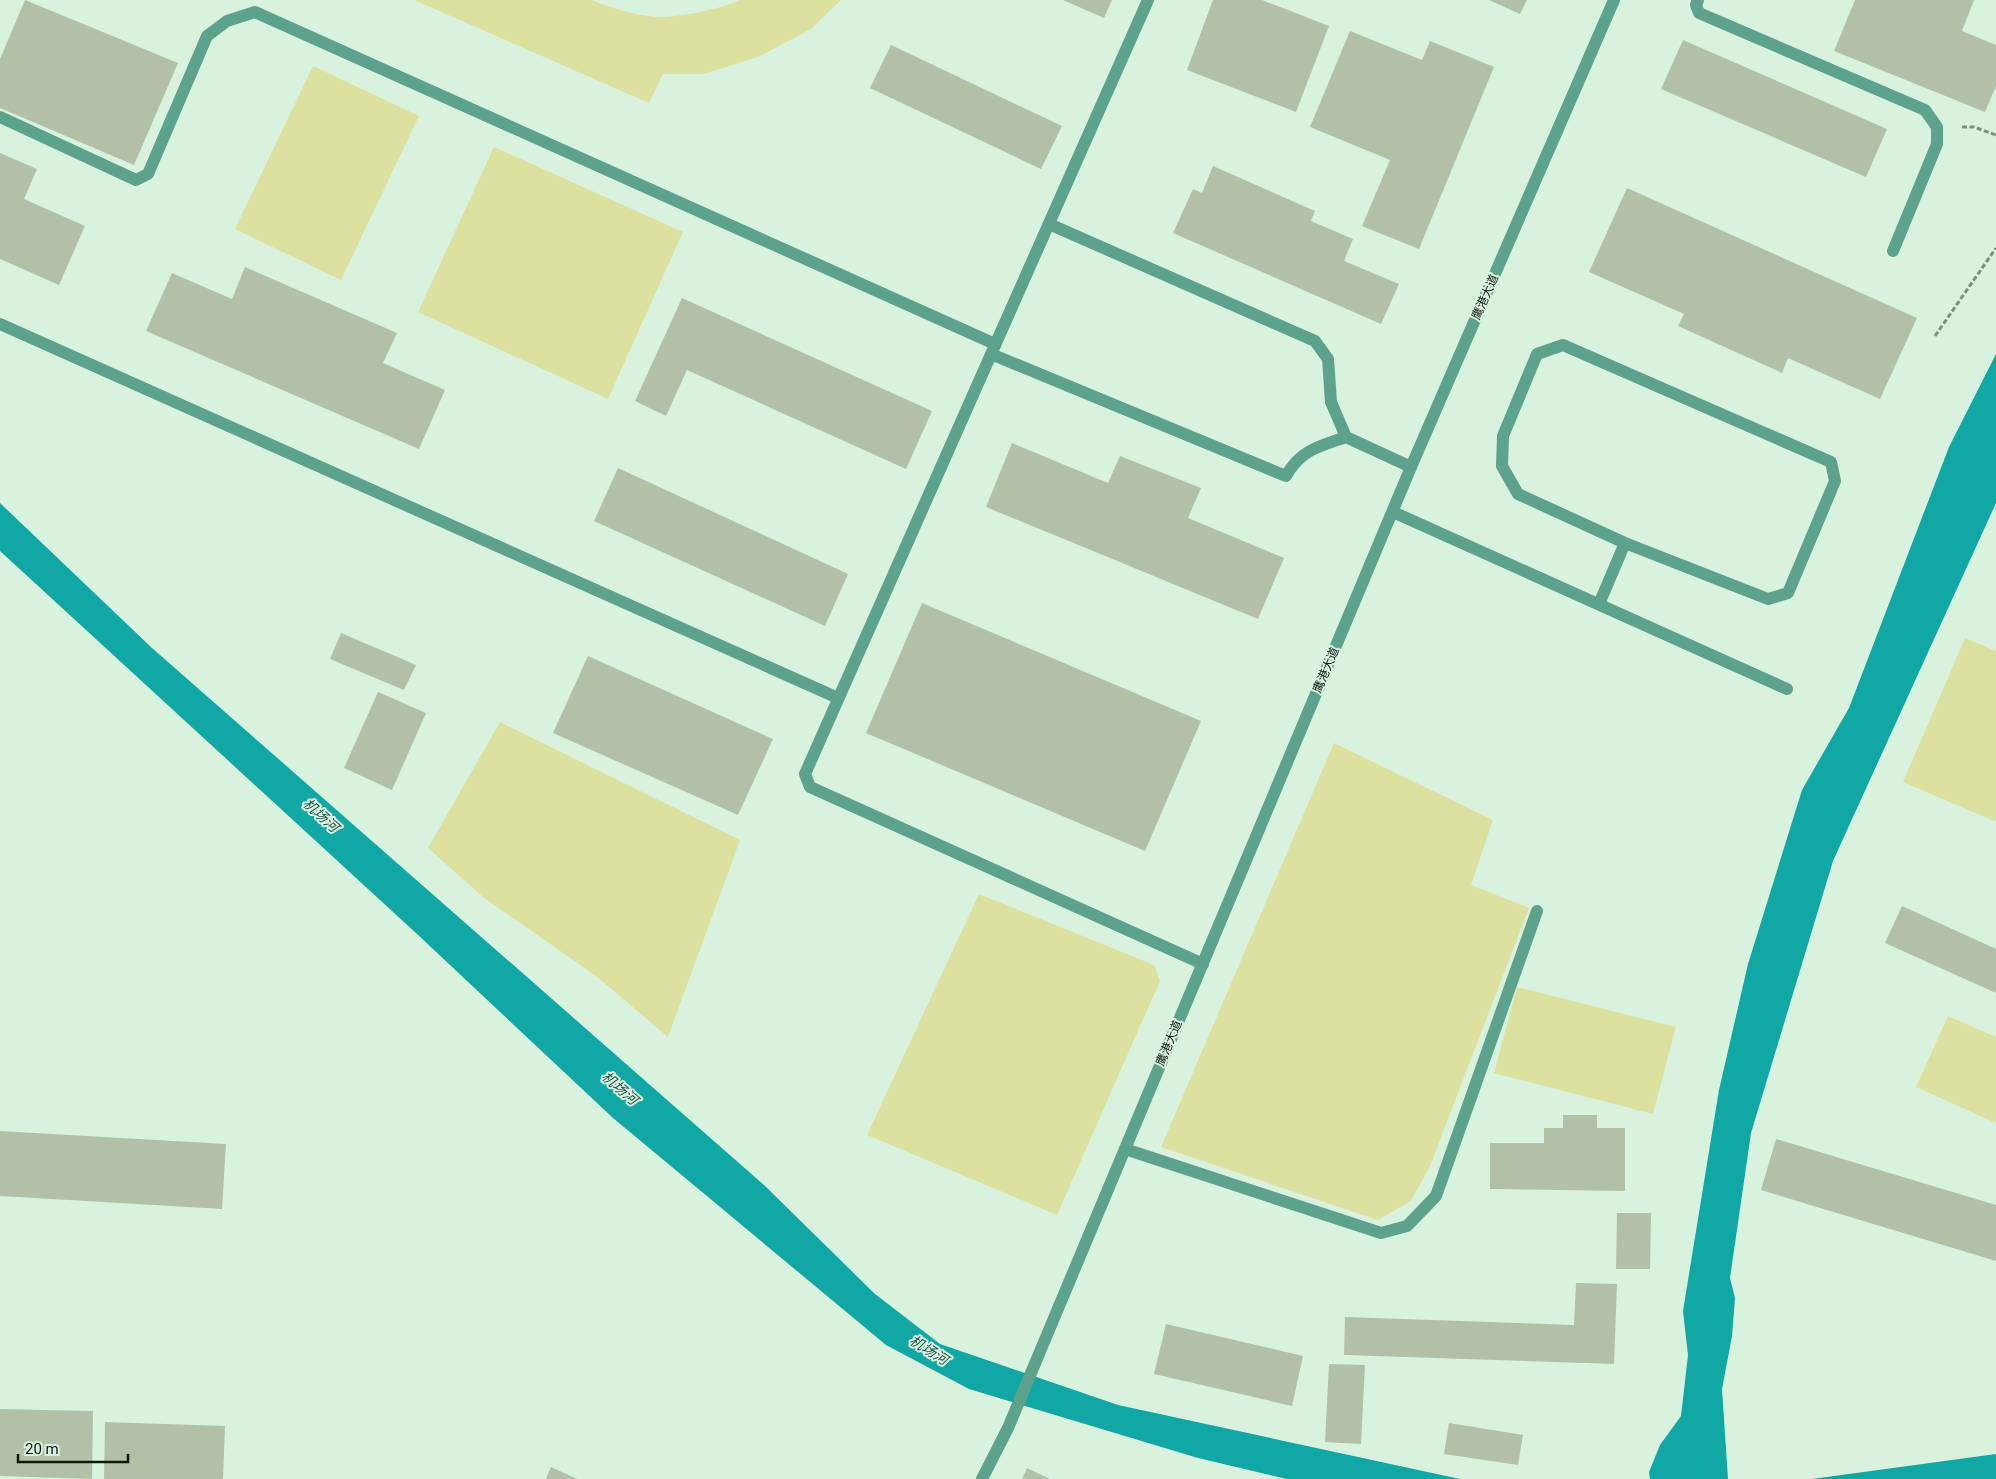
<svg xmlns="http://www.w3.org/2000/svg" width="1996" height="1479" font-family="Roboto,'Noto Sans SC',sans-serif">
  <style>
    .green { fill: #dde19f }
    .water { fill: #10a7a4 }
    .building { fill: #b2c0a8 }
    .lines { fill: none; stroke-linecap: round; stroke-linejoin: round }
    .path { stroke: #7d8f80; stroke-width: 3; stroke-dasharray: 5 2.5; stroke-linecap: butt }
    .minor { stroke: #5da28c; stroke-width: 12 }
    .labels { text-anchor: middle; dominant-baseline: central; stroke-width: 4; stroke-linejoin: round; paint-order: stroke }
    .street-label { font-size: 12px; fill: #0d160f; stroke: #d9f2de }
    .water-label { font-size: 14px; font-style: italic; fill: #184f4d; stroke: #d9f2de }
  </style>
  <rect width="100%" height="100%" fill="#d9f2de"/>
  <g class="green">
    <path d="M414,0h178c15,7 51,17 68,17 21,0 61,-8 80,-17h101l-30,29 -53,28 -54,17h-41l-14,29z"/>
    <polygon points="313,66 419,116 341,280 235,229"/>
    <polygon points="494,147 683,232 608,399 418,312"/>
    <polygon points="1965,638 1996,651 1996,822 1903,782"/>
    <polygon points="500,722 740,840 668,1037 596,976 483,897 428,848"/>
    <polygon points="1334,743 1493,820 1471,885 1529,908 1430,1166 1411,1201 1378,1220 1161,1147"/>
    <polygon points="979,894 1154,965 1160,981 1057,1215 867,1135"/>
    <polygon points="1517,987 1676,1027 1653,1114 1494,1073"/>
    <polygon points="1948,1016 1996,1037 1996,1123 1916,1087"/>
  </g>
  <g class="water">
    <polygon points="1996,354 1996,503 1833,861 1751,1133 1730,1278 1735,1298 1732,1336 1722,1389 1728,1479 1650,1479 1649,1472 1660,1445 1681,1416 1688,1355 1683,1311 1719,1090 1748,964 1802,790 1849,708 1949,447"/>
    <polygon points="0,503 152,648 764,1185 875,1294 940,1344 1118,1405 1460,1479 1287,1479 1198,1458 969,1389 886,1345 613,1118 417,934 0,551"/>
    <polygon points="1996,1454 1996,1479 1812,1479"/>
  </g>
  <g class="building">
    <polygon points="25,0 178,63 134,165 0,108 0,59"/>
    <polygon points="1063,0 1112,0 1104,18"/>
    <polygon points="1213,0 1262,0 1329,26 1296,112 1187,70"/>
    <polygon points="1489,0 1527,0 1520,14"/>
    <polygon points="1855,0 1974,0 1962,31 1996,45 1996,86 1985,112 1834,51"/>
    <polygon points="1350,31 1422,60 1430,41 1494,67 1419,249 1362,226 1390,160 1310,127"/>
    <polygon points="1683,40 1887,129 1866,177 1661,89"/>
    <polygon points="891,45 1062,126 1041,169 870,88"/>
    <polygon points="0,153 37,169 24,199 85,226 59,285 0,259"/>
    <polygon points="1213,166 1315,211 1311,221 1353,239 1344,261 1399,284 1381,324 1173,233 1193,189 1202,193"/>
    <polygon points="1627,188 1917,318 1880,399 1788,358 1782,373 1678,326 1684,314 1589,272"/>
    <polygon points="245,267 397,333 383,363 445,390 419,449 146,331 172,273 232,299"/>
    <polygon points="682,298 932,411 906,469 687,370 666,416 635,401"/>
    <polygon points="1012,443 1108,483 1120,456 1201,488 1188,518 1284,558 1258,619 986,507"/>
    <polygon points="618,468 848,574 825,626 594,521"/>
    <polygon points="922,603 1201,721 1145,851 866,733"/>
    <polygon points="341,633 416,665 404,690 330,659"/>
    <polygon points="588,656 773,739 738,815 553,733"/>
    <polygon points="378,692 426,713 392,790 344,768"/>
    <polygon points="1902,906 1996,949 1996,993 1885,943"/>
    <polygon points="1563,1115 1597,1115 1597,1128 1625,1128 1625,1191 1490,1189 1490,1143 1544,1143 1544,1128 1563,1128"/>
    <polygon points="0,1131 226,1144 222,1209 0,1196"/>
    <polygon points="1776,1139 1996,1205 1996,1261 1761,1190"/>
    <polygon points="1617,1213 1651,1213 1650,1269 1616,1269"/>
    <polygon points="1576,1283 1617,1284 1614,1364 1344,1355 1345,1317 1574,1325"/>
    <polygon points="1166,1324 1303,1356 1292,1406 1154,1374"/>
    <polygon points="1329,1364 1365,1365 1361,1444 1325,1442"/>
    <polygon points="0,1409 93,1411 92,1479 0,1476"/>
    <polygon points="105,1422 225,1426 223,1479 104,1479"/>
    <polygon points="1449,1423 1523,1435 1518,1465 1444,1454"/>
    <polygon points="551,1467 577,1479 546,1479"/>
    <polygon points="1027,1468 1050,1479 1022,1479"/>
  </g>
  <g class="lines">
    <g class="path">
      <polyline points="1962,127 1974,127 1996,135"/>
      <polyline points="1935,336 1996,248"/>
    </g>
    <g class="minor">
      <polyline points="1148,0 805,774 810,787 1203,964"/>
      <polyline points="1698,0 1696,5 1699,13 1925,110 1937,127 1937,144 1893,251"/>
      <polyline points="0,117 136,180 148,174 207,36 227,21 255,12 995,344"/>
      <polyline points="1049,224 1315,341 1328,359 1331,402 1346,437 1411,467"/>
      <polyline points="0,324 838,698"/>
      <path d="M991,354l295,122c14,-26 34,-30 60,-39"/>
      <polyline points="1393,512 1787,689"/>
      <polyline points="1599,604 1625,543 1518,494 1502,466 1503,436 1537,354 1563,345 1831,462 1835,481 1788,593 1768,599 1625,543"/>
      <polyline points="1125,1149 1381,1233 1407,1226 1436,1196 1537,911"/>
      <polyline points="982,1479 1008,1428 1044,1342 1411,467 1614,0"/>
    </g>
  </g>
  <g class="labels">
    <g class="street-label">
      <text transform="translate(1485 297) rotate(-66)">鹰港大道</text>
      <text transform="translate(1326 670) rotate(-67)">鹰港大道</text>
      <text transform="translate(1169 1043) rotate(-67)">鹰港大道</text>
    </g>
    <g class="water-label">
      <text transform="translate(321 815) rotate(42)">机场河</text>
      <text transform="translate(620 1088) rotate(41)">机场河</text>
      <text transform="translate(929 1350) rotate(32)">机场河</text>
    </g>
  </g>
  <path d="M18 1454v8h110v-8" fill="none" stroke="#0d160f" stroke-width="2.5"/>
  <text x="25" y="1454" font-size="15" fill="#0d160f" stroke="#d9f2de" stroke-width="4" paint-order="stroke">20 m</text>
</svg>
